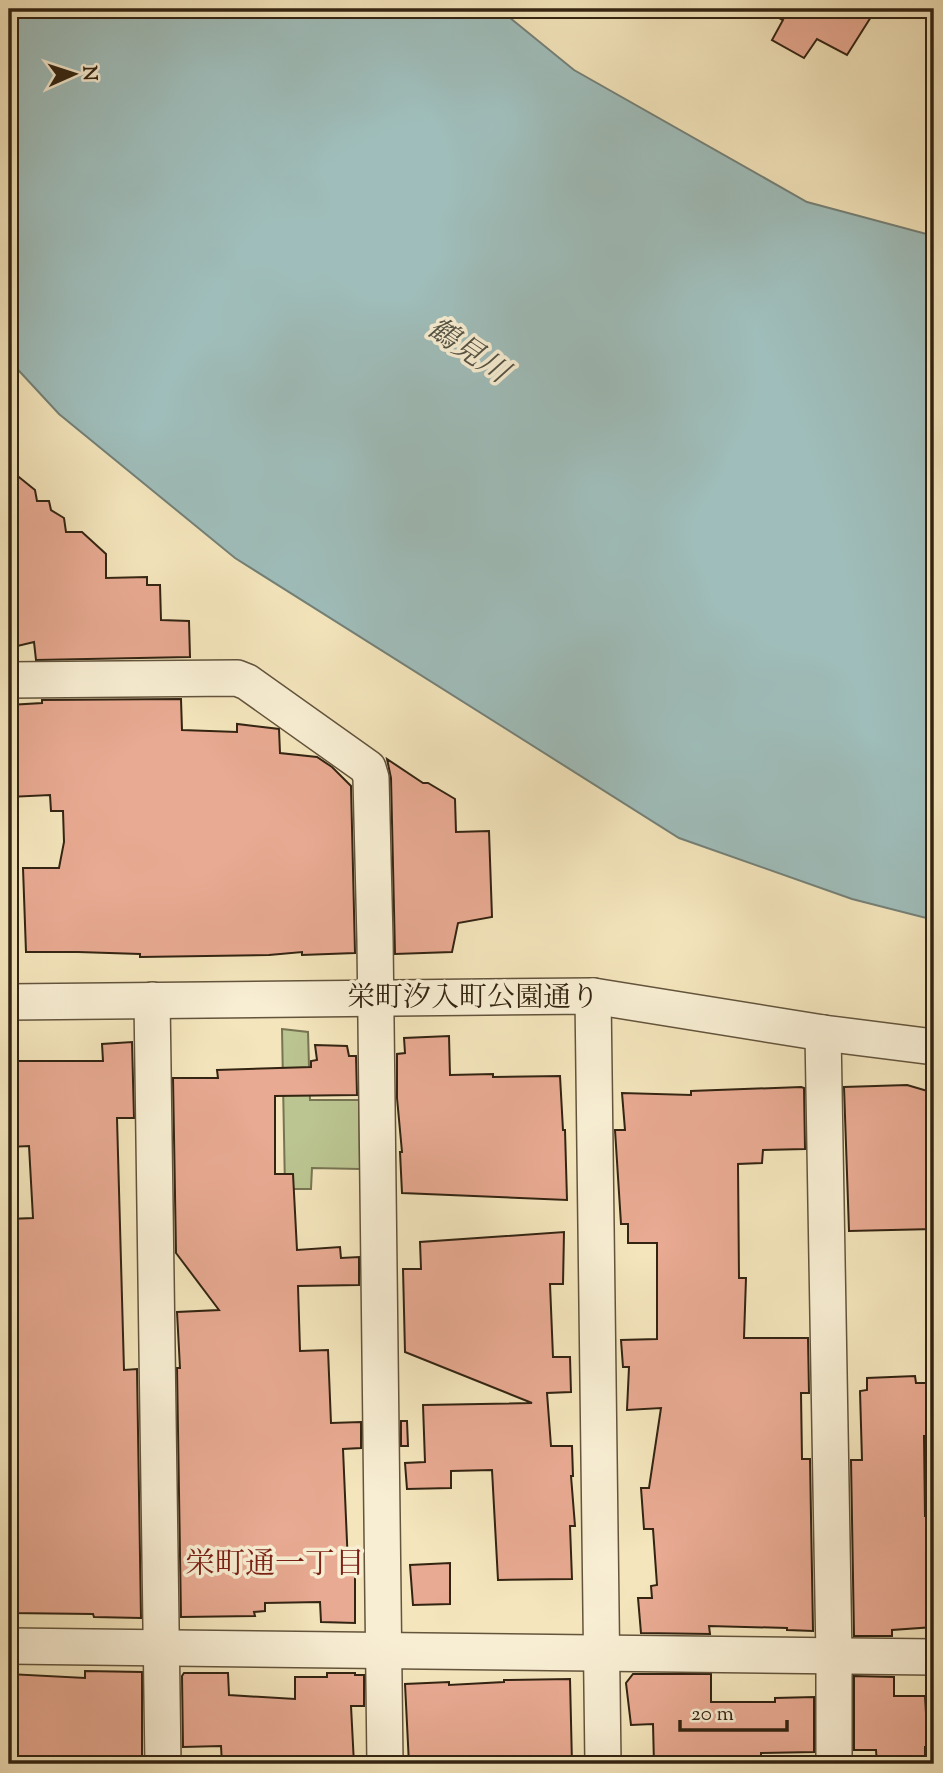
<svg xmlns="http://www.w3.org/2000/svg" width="943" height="1773" font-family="'Sorts Mill Goudy','Noto Serif JP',serif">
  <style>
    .green { fill: #bbc591; stroke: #777452; stroke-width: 2 }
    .water { fill: #9fbdba; stroke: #748077; stroke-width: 2 }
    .building { fill: #e8aa92; stroke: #332412; stroke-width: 2 }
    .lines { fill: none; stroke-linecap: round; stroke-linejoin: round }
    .minor-casing { stroke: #63543c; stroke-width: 38 }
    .minor { stroke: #f8eed3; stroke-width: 35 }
    .labels { text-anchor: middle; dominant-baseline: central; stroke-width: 7; stroke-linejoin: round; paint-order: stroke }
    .street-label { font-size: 28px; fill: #332412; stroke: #f8eed3 }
    .water-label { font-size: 30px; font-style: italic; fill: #535244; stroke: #f8eed3 }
    .neighbourhood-label { font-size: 30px; fill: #7a1f14; stroke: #f8eed3 }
  </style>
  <rect width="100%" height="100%" fill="#f4e5bc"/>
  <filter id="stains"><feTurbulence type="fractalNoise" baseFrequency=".00286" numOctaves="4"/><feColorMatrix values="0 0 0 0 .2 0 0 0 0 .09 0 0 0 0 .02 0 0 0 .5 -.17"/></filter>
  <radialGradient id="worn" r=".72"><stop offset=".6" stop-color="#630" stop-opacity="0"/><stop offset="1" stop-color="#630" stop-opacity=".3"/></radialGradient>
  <polygon class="green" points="282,1029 308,1032 310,1100 359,1100 360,1169 312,1168 311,1189 285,1189"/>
  <polygon class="water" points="9,9 499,9 574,70 807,202 934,236 934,920 852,899 679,838 235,558 59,414 9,360"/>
  <g class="building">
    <polygon points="762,9 876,9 847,55 817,39 804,58 772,40 783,20"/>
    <polygon points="9,469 35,490 37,501 49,501 51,510 64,518 66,532 82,532 106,554 106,578 147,577 147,585 160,585 161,620 189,621 190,657 36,660 34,642 9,648"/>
    <polygon points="181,699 182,730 237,732 237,724 279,729 280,753 317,757 332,767 351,786 355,953 302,955 302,952 269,955 140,957 140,954 78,952 26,952 23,868 59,868 64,842 63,811 51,811 50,795 9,797 9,705 42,703 42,700"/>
    <polygon points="387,759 423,783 428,783 455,799 456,832 489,831 492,917 458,923 452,952 395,954 391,778"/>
    <polygon points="449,1036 450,1075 493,1074 493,1077 560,1076 563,1130 565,1130 567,1200 402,1193 400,1152 402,1152 397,1098 397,1054 405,1053 404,1038"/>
    <polygon points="132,1042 134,1118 117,1118 124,1370 137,1369 141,1618 94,1617 93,1614 9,1613 9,1219 33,1218 29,1146 9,1147 9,1061 103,1061 102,1044"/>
    <polygon points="315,1045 347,1046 349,1056 356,1056 357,1095 275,1096 275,1174 293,1174 297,1250 340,1247 341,1258 359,1257 359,1285 298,1286 300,1351 328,1350 331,1423 361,1422 361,1448 343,1449 348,1565 355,1565 355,1623 321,1622 320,1602 265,1603 265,1611 254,1612 255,1616 181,1617 177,1368 180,1368 177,1312 219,1310 176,1253 173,1078 218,1078 217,1070 311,1067 311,1061 317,1060"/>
    <polygon points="907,1085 931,1092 934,1229 849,1231 844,1087"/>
    <polygon points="801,1087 804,1088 805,1149 763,1150 762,1163 738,1164 739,1278 746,1278 744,1338 808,1338 809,1393 801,1393 802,1459 810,1459 813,1631 787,1630 787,1628 709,1626 710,1634 641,1633 638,1598 652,1598 651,1586 657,1585 653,1529 644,1529 641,1488 649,1488 661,1408 627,1410 629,1367 623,1367 621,1340 657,1339 657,1243 628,1243 628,1224 621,1224 615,1130 625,1130 622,1093 691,1095 691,1091"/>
    <polygon points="564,1232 563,1284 550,1284 553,1357 570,1357 571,1392 547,1393 551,1446 572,1446 573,1476 571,1476 575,1526 570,1526 572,1579 498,1580 492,1470 451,1471 451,1488 407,1489 405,1463 425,1462 423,1405 532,1403 405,1352 403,1269 421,1269 420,1242"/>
    <polygon points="915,1376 916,1383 934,1383 934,1436 924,1436 925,1516 934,1516 934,1627 892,1630 892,1636 854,1636 851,1460 862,1460 860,1391 867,1390 867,1378"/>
    <polygon points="401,1421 407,1421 408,1446 401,1446"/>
    <polygon points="450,1563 450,1604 413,1605 410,1565"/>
    <polygon points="85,1671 142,1672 142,1764 66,1764 66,1761 9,1761 9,1674 85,1678"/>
    <polygon points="184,1673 228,1673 229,1695 295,1699 295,1677 327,1677 327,1673 355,1673 355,1675 364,1675 364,1706 351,1706 354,1764 222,1764 221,1746 183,1747 182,1676"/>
    <polygon points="633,1674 711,1674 711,1702 775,1702 775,1698 814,1697 814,1752 761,1753 761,1757 708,1760 708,1764 654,1764 653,1724 631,1725 626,1683"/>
    <polygon points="854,1676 894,1677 894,1696 925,1696 928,1747 925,1747 925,1764 877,1764 876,1750 854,1750"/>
    <polygon points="570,1679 572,1764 409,1764 405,1684 449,1682 449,1685 504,1682 504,1680"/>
  </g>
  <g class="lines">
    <g class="minor-casing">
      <g id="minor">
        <polyline points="9,680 237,678 247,682 368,768 371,778 375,940 385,1764"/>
        <polyline points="593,996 603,1764"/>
        <polyline points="152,1000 163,1764"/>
        <polyline points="9,1002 593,996 823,1033 934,1047"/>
        <polyline points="823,1033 834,1656 834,1764"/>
        <polyline points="9,1646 934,1657"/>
      </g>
    </g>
    <use href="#minor" class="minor"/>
  </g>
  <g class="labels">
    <g class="street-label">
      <text x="473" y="999">栄町汐入町公園通り</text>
    </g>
    <g class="water-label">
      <text transform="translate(467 352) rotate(34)">鶴見川</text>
    </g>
    <g class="neighbourhood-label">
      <text x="275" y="1565">栄町通一丁目</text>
    </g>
  </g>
  <rect width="943" height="1773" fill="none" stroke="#f4e5bc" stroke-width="35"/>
  <rect x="10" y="10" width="922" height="1752" fill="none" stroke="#332412" stroke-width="3.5"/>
  <rect x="18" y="18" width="908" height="1738" fill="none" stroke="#332412" stroke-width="2"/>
  <g transform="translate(74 74) rotate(87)" stroke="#f8eed3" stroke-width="5" paint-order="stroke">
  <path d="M0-5L12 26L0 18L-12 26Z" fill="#332412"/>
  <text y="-10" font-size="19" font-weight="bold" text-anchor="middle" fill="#332412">N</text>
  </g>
  <path d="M680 1720v10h107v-10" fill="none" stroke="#332412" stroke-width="3.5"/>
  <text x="691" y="1720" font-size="21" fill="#332412" stroke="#f8eed3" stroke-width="5" paint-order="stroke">20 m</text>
  <rect width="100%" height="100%" filter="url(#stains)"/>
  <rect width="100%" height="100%" fill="url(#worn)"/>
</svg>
